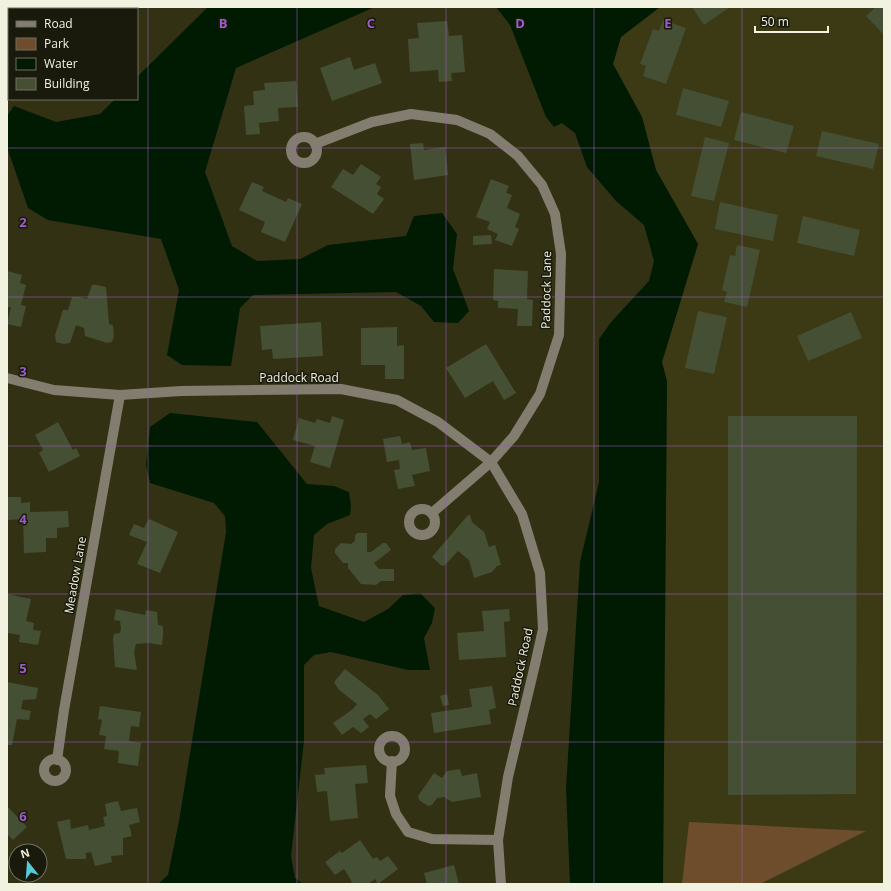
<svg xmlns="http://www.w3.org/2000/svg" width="891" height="891" font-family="'Open Sans',sans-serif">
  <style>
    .built { fill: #3c3a14 }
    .green { fill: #6d4d2b }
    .water { fill: #011b03 }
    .building { fill: #454f34 }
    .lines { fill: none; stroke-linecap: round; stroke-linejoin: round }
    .minor { stroke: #837d70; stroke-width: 10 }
    .grid { fill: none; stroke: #995ec7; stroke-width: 1; stroke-opacity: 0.55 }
    .labels { text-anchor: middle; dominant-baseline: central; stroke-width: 3; stroke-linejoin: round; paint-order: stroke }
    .street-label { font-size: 12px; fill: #f2f2e0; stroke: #19190c }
    .grid-label { font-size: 13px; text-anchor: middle; font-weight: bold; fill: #995ec7; stroke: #19190c; stroke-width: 3; stroke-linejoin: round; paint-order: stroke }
  </style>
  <rect width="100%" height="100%" fill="#333114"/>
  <polygon class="built" points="660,7 884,7 884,884 663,884 667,384 662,362 698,244 656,170 642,117 613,64 621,37"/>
  <polygon class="green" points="689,822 866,831 760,884 682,884"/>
  <g class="water">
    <polygon points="208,7 375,7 236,68 205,172 232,246 257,261 300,259 328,245 406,236 414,216 442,213 457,234 453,269 469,311 458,323 434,322 421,306 396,292 253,295 240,308 231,366 182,365 167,355 179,290 161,239 48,220 28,208 7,147 7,116 14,106 56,122 100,114 115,99 137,99 137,77"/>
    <polygon points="496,7 660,7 621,37 613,64 642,117 656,170 698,244 662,362 667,381 663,884 570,884 566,788 580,562 599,482 599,339 612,321 649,281 654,261 644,225 616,201 587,167 575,133 562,123 554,127 546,117 510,25"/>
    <polygon points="170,413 257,422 307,484 334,486 349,492 351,506 350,515 327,524 314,535 311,568 319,606 364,622 388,609 403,595 420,593 435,608 432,623 424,638 430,670 408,670 331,652 314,655 304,665 304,741 291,856 295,878 303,884 158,884 168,875 179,821 226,532 225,516 214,503 150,483 146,465 150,427"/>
  </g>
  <g class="building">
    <polygon points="104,7 123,7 125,9 105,9"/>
    <polygon points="692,7 730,7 704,25"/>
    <polygon points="876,7 884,7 884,35 866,16"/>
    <polygon points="663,20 686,28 666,84 643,76 646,66 640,64 653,29 659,31"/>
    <polygon points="447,21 449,36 462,35 465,72 451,73 452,81 439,82 438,70 410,72 408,39 419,38 417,23"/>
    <polygon points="350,57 354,70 375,63 382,83 332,101 320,68"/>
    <polygon points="296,81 298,107 278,108 279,121 259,123 260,134 246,135 244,106 254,105 253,91 265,90 264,83"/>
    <polygon points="683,88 729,101 721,127 676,115"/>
    <polygon points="741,112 794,126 786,153 734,140"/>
    <polygon points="822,131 879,144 873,169 816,156"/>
    <polygon points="705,137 729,143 714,201 691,196"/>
    <polygon points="423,143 424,150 445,147 448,175 414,180 410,144"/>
    <polygon points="361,164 381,177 376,184 381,187 377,194 384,199 373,214 331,187 343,169 353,175"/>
    <polygon points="491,179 509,186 506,193 512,195 507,208 520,214 515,227 519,229 512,246 495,240 498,234 487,229 490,222 476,217"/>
    <polygon points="252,182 264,187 262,191 286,202 288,198 302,204 285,242 261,232 265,222 239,210"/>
    <polygon points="720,202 778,215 773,241 715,229"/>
    <polygon points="803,216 860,230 854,256 797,243"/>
    <polygon points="491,235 492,244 473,245 473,236"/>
    <polygon points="737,245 760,250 747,307 724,302 727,292 722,290 730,255 735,256"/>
    <polygon points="494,269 528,271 527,299 533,300 532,326 517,326 518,309 498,308 498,301 493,300"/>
    <polygon points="7,271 22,275 20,283 26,285 21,305 26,306 21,327 7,324 11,307 7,307"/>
    <polygon points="92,285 97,285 106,287 109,324 113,325 114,336 112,342 107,343 85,336 84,328 76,325 70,343 64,344 56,342 55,335 63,310 68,310 72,297 78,297 87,299"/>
    <polygon points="698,311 727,317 714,374 685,368"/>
    <polygon points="851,312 862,338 808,361 797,336"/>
    <polygon points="321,322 323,356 273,359 272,349 262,350 260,326"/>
    <polygon points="397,327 397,346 404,345 404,379 385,379 385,365 361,365 361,328"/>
    <polygon points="486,344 516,393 504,400 493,381 465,398 446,368"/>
    <polygon points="332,416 344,420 330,468 310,462 315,446 293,440 299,418 315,423 317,419 330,423"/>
    <polygon points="728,416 857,416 856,794 728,795"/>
    <polygon points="58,422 73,450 76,448 80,456 49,472 39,453 43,450 35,435"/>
    <polygon points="400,436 402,444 410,442 412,450 426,448 430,471 412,475 415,486 398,489 394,470 400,469 399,460 387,462 383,439"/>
    <polygon points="7,497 21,497 21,503 30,502 30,512 68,511 69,527 57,528 57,538 46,538 46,552 24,553 23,519 8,520"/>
    <polygon points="468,515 470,515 472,522 484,532 489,547 495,545 501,565 497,566 492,572 474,578 469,560 458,551 445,565 442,566 432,557"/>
    <polygon points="149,519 178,532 160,573 137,564 147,542 129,535 134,524 144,528"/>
    <polygon points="358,533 367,533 367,552 371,552 383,543 386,543 391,550 374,563 379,569 394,569 394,581 381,581 376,585 361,584 348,568 348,563 343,563 335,553 335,549 341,543 351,544 355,541 355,535"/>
    <polygon points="7,594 31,599 26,621 34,623 33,630 41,631 38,645 19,642 20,635 7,633"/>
    <polygon points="116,609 145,615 146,610 157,612 158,625 163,626 163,636 162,645 148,643 136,644 134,652 137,670 115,667 113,639 114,634 120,633 121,628 120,621 114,620"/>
    <polygon points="509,609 510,621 504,622 506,657 459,660 457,633 484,631 482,611"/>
    <polygon points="345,669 378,695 389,709 376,719 370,714 363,719 369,727 361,733 353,727 342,735 333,723 353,709 357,704 339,690 334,682"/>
    <polygon points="7,682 38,688 36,699 23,700 21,709 31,711 29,720 17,719 12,745 7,745"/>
    <polygon points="492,686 496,708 489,710 491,724 434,733 431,713 472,707 469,689"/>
    <polygon points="447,694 449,705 443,706 440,696"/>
    <polygon points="100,706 141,712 139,727 131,726 129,741 141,743 138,766 118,763 119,751 104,749 106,736 99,735 102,720 98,719"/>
    <polygon points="366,765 368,783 355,784 358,818 330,821 327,791 317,792 315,775 325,774 324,768"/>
    <polygon points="460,769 462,776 477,773 481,797 452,802 444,797 437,798 432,805 428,806 419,800 418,796 434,773 442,778 447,771"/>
    <polygon points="118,801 121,811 137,808 140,822 129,825 132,836 123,838 123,855 111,856 112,862 95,866 91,852 86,853 86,859 66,859 57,822 70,819 71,829 88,825 89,830 105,826 103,817 107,816 105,804"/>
    <polygon points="7,806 27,827 13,840 7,834"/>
    <polygon points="360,840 373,859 377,857 380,861 388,856 398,869 378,884 375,879 368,884 349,884 352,882 344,869 335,875 325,862 340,851 342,853"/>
    <polygon points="454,865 459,884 427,884 424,873"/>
  </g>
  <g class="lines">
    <g class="minor">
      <circle cx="304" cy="150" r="13"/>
      <polyline points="315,144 372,122 411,114 457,120 490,134 518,156 542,185 555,214 561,254 559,335 540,394 514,436 491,462 432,513"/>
      <polyline points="7,378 54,390 120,395 181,391 341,389 397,400 438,422 491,462 522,514 540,573 543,629 534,669 508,777 498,840 501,884"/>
      <circle cx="422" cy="522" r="13"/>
      <circle cx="392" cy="749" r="13"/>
      <circle cx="55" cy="770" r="11"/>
      <polyline points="57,760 64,710 120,395"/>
      <polyline points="392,761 390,796 396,814 408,832 432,839 498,840"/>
    </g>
  </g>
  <path class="grid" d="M148,7v877M297,7v877M446,7v877M594,7v877M742,7v877M7,148h877M7,297h877M7,446h877M7,594h877M7,742h877"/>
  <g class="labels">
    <g class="street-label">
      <text transform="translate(546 290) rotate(-89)">Paddock Lane</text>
      <text x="299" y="377">Paddock Road</text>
      <text transform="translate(75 575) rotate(-80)">Meadow Lane</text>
      <text transform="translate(520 667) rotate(-78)">Paddock Road</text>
    </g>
  </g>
  <g class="grid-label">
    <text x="223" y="28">B</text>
    <text x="371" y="28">C</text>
    <text x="520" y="28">D</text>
    <text x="668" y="28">E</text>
    <text x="23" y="227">2</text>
    <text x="23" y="376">3</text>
    <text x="23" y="524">4</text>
    <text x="23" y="673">5</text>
    <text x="23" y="821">6</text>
  </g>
  <rect width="891" height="891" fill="none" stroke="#f2f2e0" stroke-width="16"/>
  <rect x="8" y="8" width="130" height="92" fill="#19190c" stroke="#707061"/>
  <rect x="16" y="21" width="20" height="6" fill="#837d70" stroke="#707061"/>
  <text x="44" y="28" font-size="12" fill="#f2f2e0">Road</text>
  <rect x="16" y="38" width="20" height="12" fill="#6d4d2b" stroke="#707061"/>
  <text x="44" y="48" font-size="12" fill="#f2f2e0">Park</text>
  <rect x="16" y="58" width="20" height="12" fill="#011b03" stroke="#707061"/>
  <text x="44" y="68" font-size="12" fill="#f2f2e0">Water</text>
  <rect x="16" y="78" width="20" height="12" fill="#454f34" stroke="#707061"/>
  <text x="44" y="88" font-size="12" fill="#f2f2e0">Building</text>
  <g transform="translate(28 863) rotate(343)"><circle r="19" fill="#19190c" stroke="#707061"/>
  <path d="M0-3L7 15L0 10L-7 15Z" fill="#52ccd6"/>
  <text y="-6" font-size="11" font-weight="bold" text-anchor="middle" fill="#f2f2e0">N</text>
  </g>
  <path d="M755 26v6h73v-6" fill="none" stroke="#f2f2e0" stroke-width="2"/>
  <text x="761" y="26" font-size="12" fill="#f2f2e0" stroke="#19190c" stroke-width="3" paint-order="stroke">50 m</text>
</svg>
